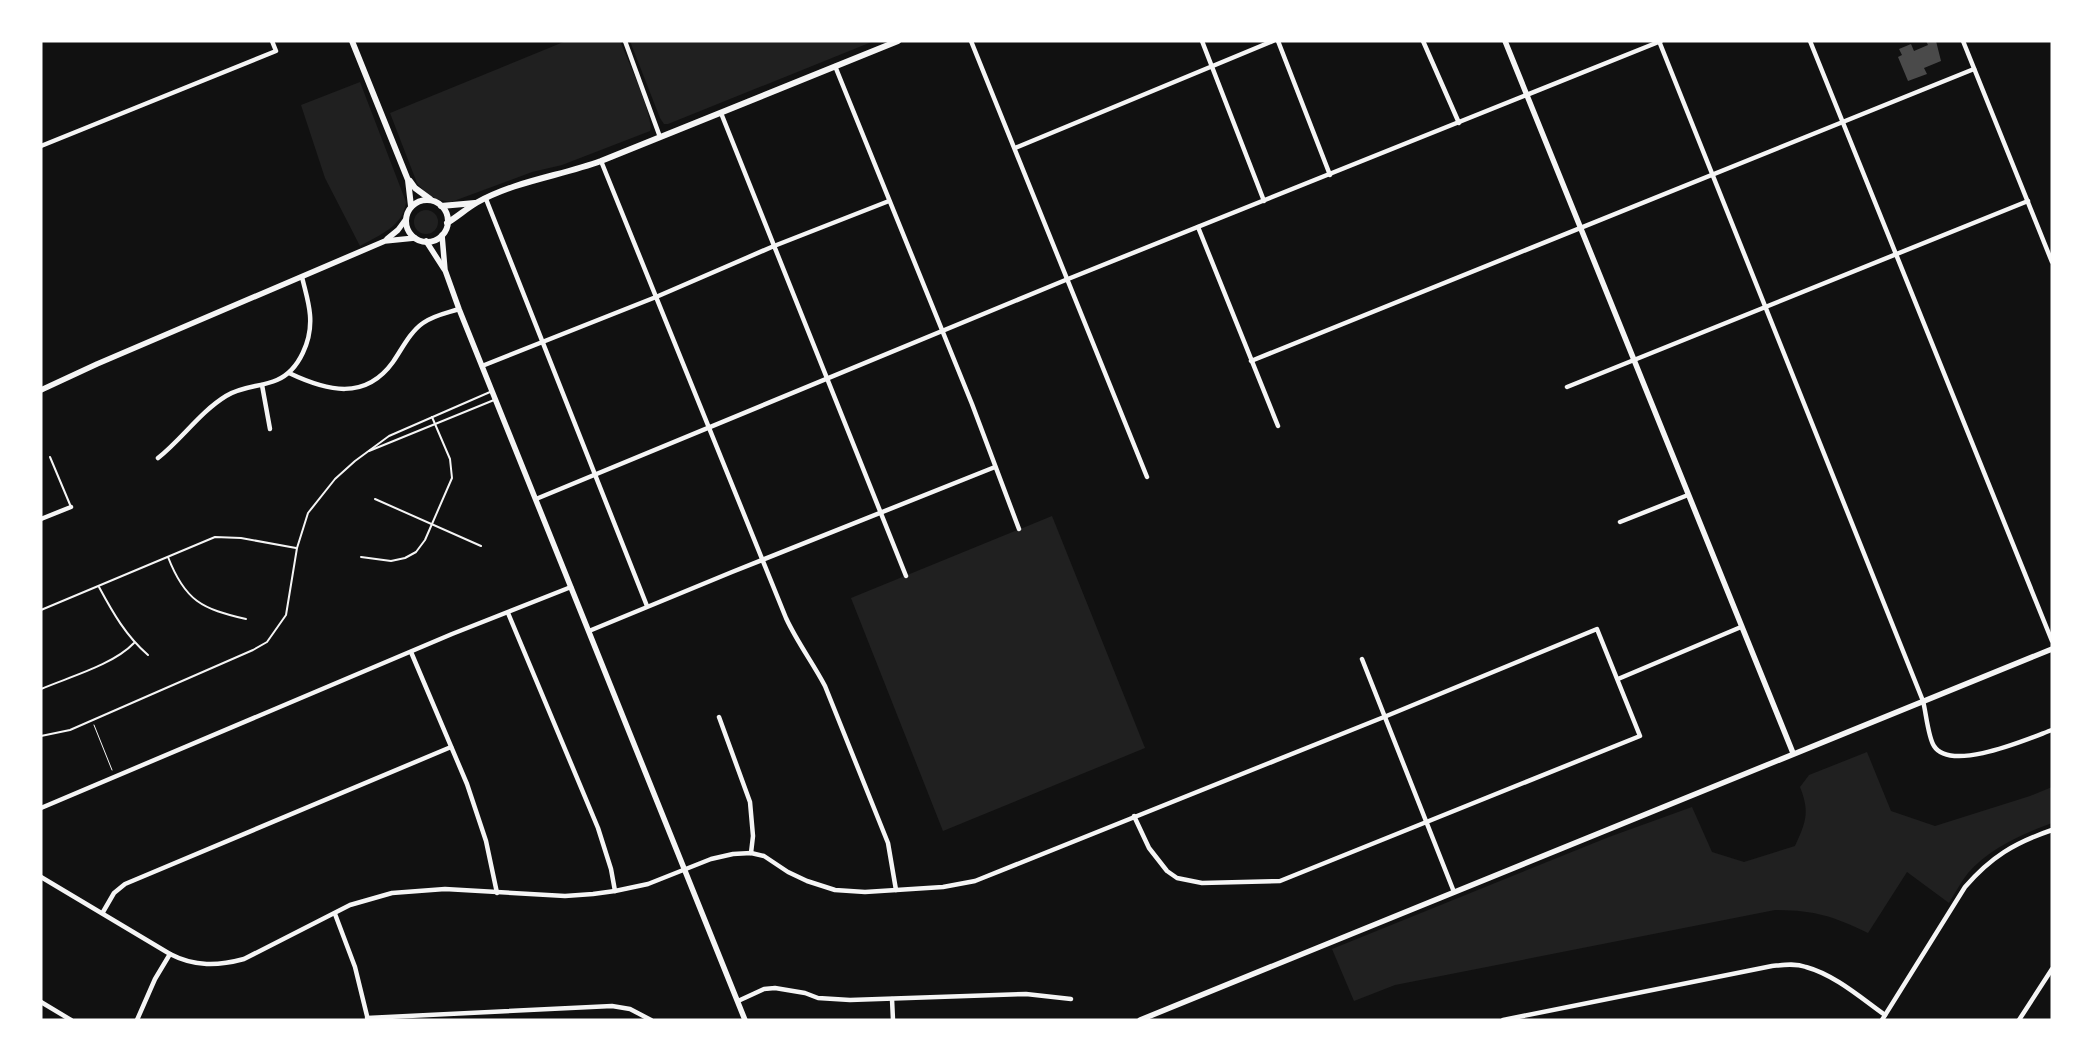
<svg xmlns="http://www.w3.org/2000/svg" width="2093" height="1061" font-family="Merriweather,serif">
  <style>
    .green { fill: #202020 }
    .building { fill: #4a4a4a }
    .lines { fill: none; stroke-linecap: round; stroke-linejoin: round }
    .path { stroke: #f5f5f5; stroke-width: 1 }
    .service { stroke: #f5f5f5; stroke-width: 2 }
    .minor { stroke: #f5f5f5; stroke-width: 4.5 }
    .tertiary { stroke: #f5f5f5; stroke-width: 5.5 }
    .secondary { stroke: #f5f5f5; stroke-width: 6 }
  </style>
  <rect width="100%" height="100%" fill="#111"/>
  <g class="green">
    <path d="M566,41h54c6,15 35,78 30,90l-88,34 -30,7 -81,30 -16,-3 -8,-5 -10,-11 -27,-70z"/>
    <polygon points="630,41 874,41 668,124 664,124 660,118"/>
    <path d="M360,82l46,120c-3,25 -27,33 -46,44l-35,-68 -24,-73z"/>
    <circle cx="426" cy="222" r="12"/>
    <polygon points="1052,516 1145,748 943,831 851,598"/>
    <path d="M1867,752l24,59 44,15 95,-30 22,-9v36c-30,11 -63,26 -84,50 -7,9 -13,20 -19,30l-42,-31 -39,61c-35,-17 -54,-23 -93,-23l-380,75 -41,16 -22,-52 277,-112 83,-30 20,45 32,10 51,-16c11,-24 15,-34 5,-59l9,-12z"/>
  </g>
  <polygon class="building" points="1926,41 1936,41 1941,61 1924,68 1927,74 1908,81 1898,57 1902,55 1899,49 1911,44 1914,51 1928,45"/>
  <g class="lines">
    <polyline class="path" points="94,725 112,770"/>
    <g class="service">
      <polyline points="369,451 494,400"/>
      <polyline points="50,457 71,507"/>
      <polyline points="375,499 481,546"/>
      <path d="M168,557c17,44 34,52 78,62"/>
      <polyline points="361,557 391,561 405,558 416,552 425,540 452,478 450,459 432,417"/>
      <path d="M99,587c14,26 27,49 49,68"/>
      <polyline points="41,610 215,537 241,538 296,548"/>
      <path d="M41,689c28,-12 72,-24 93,-46"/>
      <polyline points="41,736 70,730 253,650 267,642 286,615 297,548 308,513 335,479 355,461 389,436 490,392"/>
    </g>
    <g class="minor">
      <polyline points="625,41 660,137"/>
      <polyline points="971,41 1147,477"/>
      <polyline points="1202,41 1264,201"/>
      <polyline points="1278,41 1330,175"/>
      <polyline points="1423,41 1459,123"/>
      <path d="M1659,41l264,660c3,11 5,36 11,45 17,27 96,-8 118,-16"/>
      <polyline points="1810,41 2052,641"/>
      <polyline points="1963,41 2052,262"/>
      <polyline points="835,66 972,404 1019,529"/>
      <polyline points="721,113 906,576"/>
      <polyline points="41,146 276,51 272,41"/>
      <polyline points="1015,148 1273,41"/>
      <path d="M601,161l185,457c11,24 27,45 39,68l63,157 8,47"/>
      <polyline points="486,199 647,606"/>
      <polyline points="1198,227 1278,426"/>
      <polyline points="1251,361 1974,69"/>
      <polyline points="482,366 656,297 774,246 889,201"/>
      <path d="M289,373c38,18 76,28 104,-11 9,-13 17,-30 30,-39 11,-8 24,-10 36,-14"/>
      <polyline points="262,385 270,429"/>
      <polyline points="1567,387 2028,201"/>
      <path d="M158,458c24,-19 42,-46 68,-62 16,-10 35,-9 51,-16 23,-10 35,-41 33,-65 -1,-13 -5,-25 -8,-38"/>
      <polyline points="536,499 1068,279 1661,41"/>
      <polyline points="41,519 71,507"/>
      <polyline points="1620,522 1688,495"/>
      <polyline points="508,613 598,828 611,869 615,891"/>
      <polyline points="589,631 732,572 995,467"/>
      <polyline points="411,652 467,784 486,841 497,893"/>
      <polyline points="1362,659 1454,892"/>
      <polyline points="1618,679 1741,627"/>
      <polyline points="719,717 750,802 753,836 751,853"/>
      <polyline points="41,808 452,634 571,587"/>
      <path d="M41,877l129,77c25,13 48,12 74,5l106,-54 42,-12 53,-4 120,7 28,-2 22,-3 33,-7 63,-25 22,-5 18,-1 13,3 24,16 19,9 28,9 30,2 78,-5 32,-6 409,-164 213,-88 43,107 -360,145 -78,2 -25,-5 -10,-7 -18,-23 -15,-32"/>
      <polyline points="103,912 114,893 125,884 451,747"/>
      <polyline points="335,914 355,967 368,1020"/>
      <polyline points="892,999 893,1020"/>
      <polyline points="738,1001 764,989 775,988 805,993 818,998 850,1000 1026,994 1071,999"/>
      <polyline points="41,1002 71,1020"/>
      <polyline points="367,1018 612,1006 630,1009 651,1020"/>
      <polyline points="137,1020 155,979 170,954"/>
      <path d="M1503,1020l269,-54c11,-1 23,-3 34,1 29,8 55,31 79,48"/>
      <path d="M1882,1020l83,-133c26,-30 49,-44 87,-57"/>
      <polyline points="2019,1020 2052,969"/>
    </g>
    <g class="tertiary">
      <polyline points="1505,41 1793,753"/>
      <polyline points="442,235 445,270 459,309 745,1020"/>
      <polyline points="387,239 398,230 406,219"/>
      <polyline points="426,241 444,269"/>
      <polyline points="41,390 97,364 385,241 415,238"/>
      <polyline points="1140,1020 2052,649"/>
    </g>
    <g class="secondary">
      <polyline points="352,41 408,180 411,206"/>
      <polyline points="410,181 415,188 430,199"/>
      <circle cx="427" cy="221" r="21"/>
      <polyline points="441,206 475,203"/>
      <path d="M447,223c10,-6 19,-14 29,-20 39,-22 84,-27 125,-42l297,-120"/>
    </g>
  </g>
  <rect width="2093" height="1061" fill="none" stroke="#ffffff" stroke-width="85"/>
</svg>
